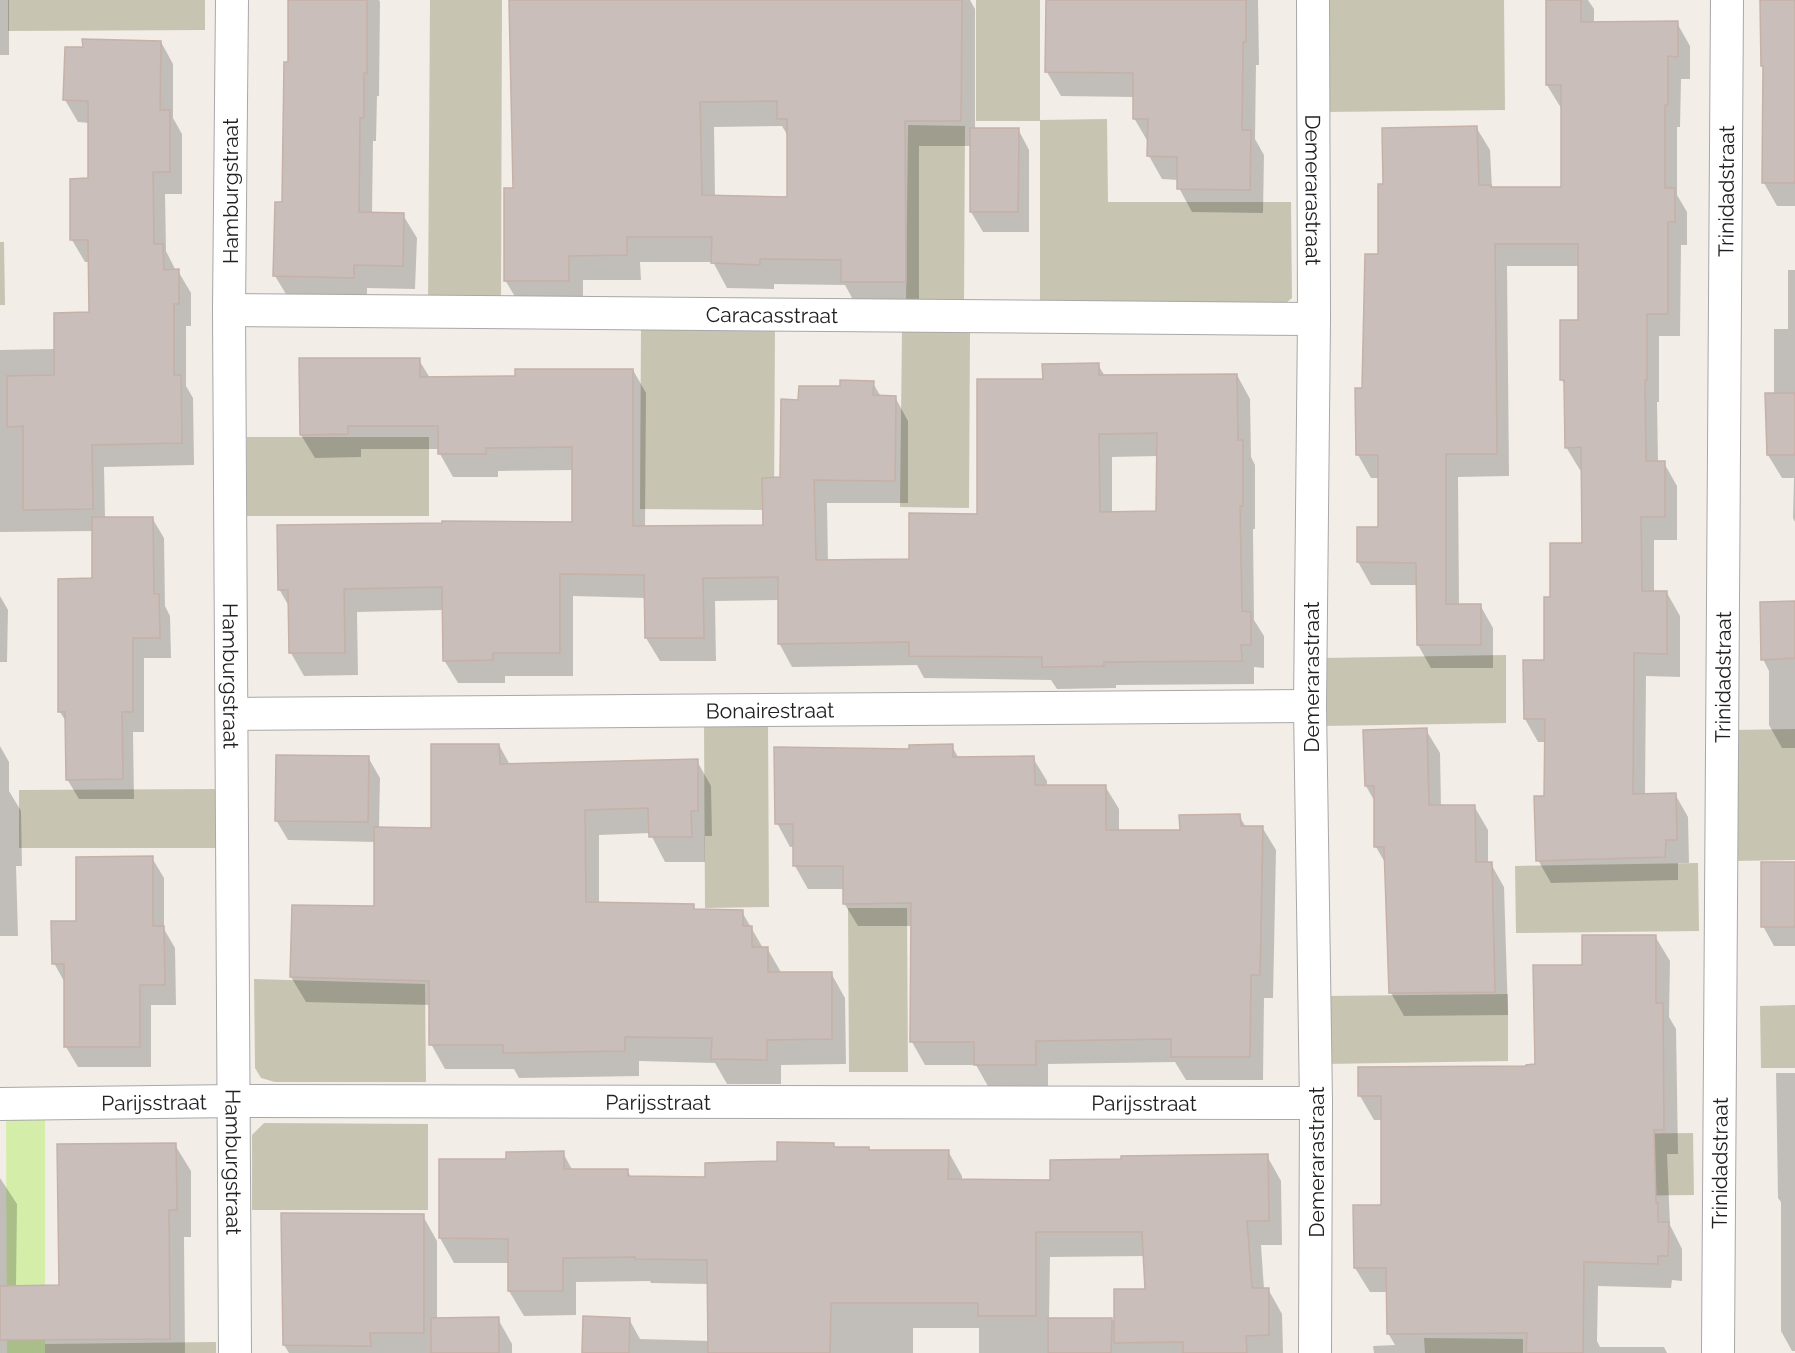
<svg xmlns="http://www.w3.org/2000/svg" width="1795" height="1353" font-family="Raleway,sans-serif">
  <style>
    .construction { fill: #c7c5b1 }
    .grass { fill: #d4eeaa }
    .shadow { fill: #0003; fill-rule: evenodd }
    .building { fill: #cabeba; stroke: #c5b1a8; stroke-width: 1.5; fill-rule: evenodd }
    .lines { fill: none; stroke-linecap: round; stroke-linejoin: round }
    .street-casing { stroke: #a8a8a8; stroke-width: 34 }
    .street { stroke: #fff; stroke-width: 32 }
    .labels { text-anchor: middle; dominant-baseline: central; stroke-width: 4.5; stroke-linejoin: round; paint-order: stroke }
    .street-label { font-size: 21px; fill: #212121; stroke: #fff }
  </style>
  <rect width="100%" height="100%" fill="#f2ede7"/>
  <g class="construction">
    <polygon points="8,0 205,0 205,30 8,31"/>
    <polygon points="430,0 502,0 501,305 428,304"/>
    <polygon points="976,0 1040,0 1040,120 1107,119 1108,202 1291,202 1292,298 1275,312 1040,306 1040,121 976,121"/>
    <polygon points="1323,0 1504,0 1505,110 1325,112"/>
    <polygon points="908,125 965,126 964,303 906,303"/>
    <polygon points="0,242 4,242 5,305 0,305"/>
    <polygon points="641,328 775,329 774,510 640,509"/>
    <polygon points="902,330 970,331 969,508 900,507"/>
    <rect x="247" y="437" width="182" height="79"/>
    <polygon points="1506,655 1506,723 1324,726 1322,658"/>
    <polygon points="768,724 769,907 705,908 704,725"/>
    <polygon points="1795,729 1795,860 1732,861 1732,730"/>
    <polygon points="216,789 216,848 19,848 19,790"/>
    <polygon points="1698,863 1699,931 1516,933 1515,866"/>
    <polygon points="848,908 907,908 908,1072 849,1072"/>
    <polygon points="254,979 425,984 426,1082 275,1082 261,1078 255,1068"/>
    <polygon points="1508,994 1508,1061 1325,1064 1324,996"/>
    <polygon points="1795,1005 1795,1068 1761,1068 1760,1006"/>
    <polygon points="264,1123 428,1124 428,1210 252,1210 252,1135"/>
    <polygon points="1693,1133 1694,1195 1511,1197 1510,1135"/>
    <polygon points="1424,1338 1523,1339 1523,1353 1425,1353"/>
    <polygon points="216,1342 216,1353 45,1353 45,1344"/>
  </g>
  <polygon class="grass" points="6,1116 45,1116 45,1353 7,1353"/>
  <g class="shadow">
    <rect x="0" y="0" width="9" height="55"/>
    <polygon points="290,0 379,0 380,2 379,96 377,96 376,141 373,141 372,214 403,215 417,238 415,289 367,288 367,301 289,299 275,276 283,204"/>
    <path d="M510,0h460l5,9v120h43l11,21v82h-46l-12,-20v-66h-52v161h-62l-12,-22 -71,-1v5l-47,-1 -14,-26h-73l1,18h-58v26l-63,-1 -15,-25 10,-90zM782,126l6,10v63l-73,-3 -1,-69z"/>
    <polygon points="1048,0 1258,0 1259,65 1256,65 1255,139 1264,155 1263,213 1192,212 1179,188 1179,180 1162,179 1149,156 1148,142 1134,118 1134,97 1061,96 1047,72"/>
    <polygon points="1547,0 1588,0 1594,9 1594,23 1677,23 1690,46 1690,79 1681,79 1680,127 1677,127 1677,195 1687,212 1687,245 1681,245 1680,336 1659,336 1659,402 1657,402 1658,463 1664,463 1677,486 1677,540 1654,540 1654,593 1667,593 1680,616 1680,677 1646,676 1645,795 1675,794 1688,817 1689,863 1678,863 1678,880 1551,883 1538,860 1545,797 1546,742 1538,742 1525,719 1545,662 1552,599 1583,544 1583,470 1580,470 1566,447 1566,386 1561,379 1579,321 1579,266 1507,266 1509,476 1458,477 1459,605 1480,605 1493,628 1493,668 1431,668 1418,645 1418,585 1371,585 1358,562 1379,529 1379,478 1371,478 1358,455 1379,255 1384,186 1476,127 1490,150 1492,189 1562,189 1563,108 1561,108 1547,85"/>
    <polygon points="1762,0 1795,0 1795,206 1777,206 1764,183 1765,69"/>
    <polygon points="161,42 173,64 173,118 182,134 182,194 165,194 166,251 176,271 178,271 191,293 191,326 186,326 186,386 193,398 194,465 104,467 105,518 152,518 164,538 165,606 170,616 171,658 144,658 144,732 133,732 134,799 79,799 67,779 67,723 60,712 94,580 93,531 0,532 0,350 55,349 91,314 90,262 85,262 72,240 89,180 90,123 78,122 65,100"/>
    <polygon points="1788,270 1795,270 1795,522 1793,518 1794,478 1782,478 1768,455 1774,394 1774,329 1788,329"/>
    <path d="M419,360l11,18h87l116,-8 13,23 -1,135 119,-2 17,-47 19,-77 42,-14 31,-5 8,14h14l13,24v82h-81l1,58h82l68,-46 66,-134 54,-16 7,11 132,-1 13,24 1,58 4,8v64h-2l1,91 10,16v32l-10,-1v17l-138,1v3l-59,1 -6,-9 -127,-2 -7,-13 -125,2 -13,-24v-43l-64,1 1,60h-56l-14,-23v-40l-73,-2v80h-68v7h-47l-14,-23v-50l-87,2 1,63 -54,1 -13,-23 -1,-45 -11,-19 294,-66 1,-53 -76,1v6h-45l-13,-23v-5h-79v8l-46,1 -14,-23zM1158,456v56l-46,1v-56z"/>
    <polygon points="0,596 8,610 7,662 0,662"/>
    <polygon points="1795,602 1795,748 1782,748 1769,725 1769,671 1763,659"/>
    <polygon points="1426,730 1440,753 1441,807 1474,806 1488,830 1488,864 1491,864 1504,887 1508,1015 1404,1016 1391,993 1387,866 1376,847 1375,802 1366,786"/>
    <polygon points="499,745 510,765 697,761 711,786 712,836 705,836 705,862 665,862 650,833 599,835 599,904 693,906 696,910 742,912 763,948 767,948 782,974 831,973 845,998 846,1064 781,1065 781,1084 727,1084 715,1063 639,1061 639,1076 519,1078 514,1069 445,1069 431,1044 431,1005 306,1002 291,977 376,908 376,842 288,840 276,820 368,757 380,778 379,828 432,830"/>
    <polygon points="0,746 9,762 9,791 21,811 22,866 16,866 18,936 0,936"/>
    <polygon points="952,746 959,759 1033,758 1047,781 1047,786 1105,786 1119,809 1119,831 1181,832 1239,816 1246,827 1262,827 1276,850 1273,998 1264,998 1263,1080 1186,1080 1175,1062 1048,1064 1048,1088 989,1088 976,1065 925,1065 912,1042 913,926 858,926 844,903 844,889 808,889 795,866 795,847 790,847 777,823 911,751"/>
    <polygon points="152,858 164,878 164,929 175,948 176,1005 151,1005 151,1067 78,1067 66,1047 66,985 54,963 78,922"/>
    <polygon points="1795,864 1795,946 1774,946 1763,926"/>
    <polygon points="1655,936 1670,961 1669,1017 1676,1029 1678,1154 1667,1154 1670,1225 1682,1249 1682,1281 1672,1280 1671,1288 1598,1286 1597,1341 1600,1347 1664,1347 1667,1353 1374,1353 1373,1346 1395,1345 1388,1333 1388,1292 1370,1292 1355,1268 1382,1206 1383,1120 1374,1120 1360,1096 1537,1066 1584,966"/>
    <polygon points="1776,1073 1795,1073 1795,1351 1792,1351 1781,1331 1781,1202 1778,1198"/>
    <polygon points="175,1145 191,1171 191,1237 184,1237 185,1353 0,1353 0,1178 17,1204 16,1287 60,1287"/>
    <path d="M833,1145l2,4 35,3 78,-1 14,25v5l89,1 216,-26 14,25 1,64h-21l3,44h4l14,25 1,39h-304v-25h-66v25h-330l46,-34 11,20 70,2 -1,-57 -58,-1 -1,-2 -74,1v33l-52,1 -15,-25v-28h-55l-14,-25v-78l68,1 55,-8 10,18 54,-1 4,7 76,1 72,-15zM1145,1256l2,34 -32,30h-66l1,-63z"/>
    <polygon points="282,1215 423,1216 437,1241 437,1320 498,1319 512,1344 512,1353 289,1353 284,1345"/>
  </g>
  <g class="building">
    <polygon points="288,0 367,0 367,73 364,73 364,118 360,118 359,212 404,213 403,266 354,265 354,278 273,276 275,202 282,202 284,62 288,62"/>
    <path d="M509,0h453l-1,121h-56l1,161h-65v-22l-81,-1v6l-49,-2 1,-26h-85v18l-58,1v25h-65v-93h9zM777,101v18h10v78l-85,-2 -2,-93z"/>
    <polygon points="1046,0 1246,0 1246,42 1243,42 1242,130 1251,130 1250,190 1177,189 1177,157 1147,156 1148,119 1133,119 1133,73 1045,72"/>
    <polygon points="1546,0 1581,0 1581,22 1678,21 1678,57 1668,56 1668,105 1665,105 1665,188 1675,188 1675,222 1668,222 1668,314 1647,314 1647,380 1645,380 1646,461 1665,461 1665,517 1641,517 1642,591 1667,591 1667,654 1634,653 1633,794 1676,793 1677,840 1666,840 1665,857 1536,861 1534,796 1544,796 1545,719 1524,719 1523,660 1544,660 1544,597 1550,597 1550,543 1582,543 1581,447 1565,448 1564,380 1560,380 1560,320 1578,320 1578,244 1495,244 1497,454 1446,454 1446,604 1481,604 1481,645 1417,645 1416,563 1357,562 1357,527 1378,527 1378,455 1356,455 1355,388 1362,388 1365,254 1378,254 1378,184 1383,184 1382,128 1477,126 1479,185 1491,185 1491,187 1561,187 1561,85 1546,85"/>
    <polygon points="1760,0 1795,0 1795,183 1762,183 1763,66 1761,66"/>
    <polygon points="82,39 161,41 160,110 170,110 170,172 153,172 154,244 163,244 164,270 179,269 179,304 174,304 174,375 181,375 182,443 92,445 93,509 23,510 23,426 7,427 7,376 54,375 54,313 89,312 88,240 70,240 70,179 88,178 88,101 63,100 65,47 83,47"/>
    <polygon points="970,128 1019,128 1018,212 970,212"/>
    <path d="M299,358h121v19l95,-1v-7h118v157l130,-1 -1,-47 18,-1 1,-78 17,1 1,-14h41v-6l34,1 -1,14 23,1 -1,85 -81,-1 2,80 93,-1v-46l68,1v-135h66l-1,-15 57,-1v12l138,-1 1,66h5v66h-3l2,105 9,1v33h-10l1,16 -138,1v4l-62,1v-10l-133,-1v-14l-131,2v-67l-75,1 1,60h-59l-1,-63 -84,-1v79h-67v7l-50,1 -1,-74 -98,2 1,64h-56l-1,-63h-10l-1,-65 165,-2v-2l130,1v-75l-86,1v6h-48v-28h-90v8l-48,1zM1157,433l-1,78 -56,1 -1,-78z"/>
    <polygon points="1765,393 1795,393 1795,455 1767,455"/>
    <polygon points="92,517 153,517 154,594 159,594 160,638 133,638 133,712 122,712 123,779 66,780 65,712 58,712 58,579 92,578"/>
    <polygon points="1795,601 1795,658 1761,660 1760,602"/>
    <polygon points="1427,728 1429,805 1475,805 1476,862 1492,862 1495,992 1389,993 1384,847 1374,847 1374,786 1365,786 1363,730"/>
    <polygon points="431,744 499,744 500,764 698,759 698,811 691,811 692,837 649,837 648,808 585,810 586,902 694,904 694,909 743,910 743,926 752,926 752,947 768,947 768,972 832,972 832,1039 767,1040 767,1060 711,1059 712,1038 625,1037 625,1051 503,1053 503,1045 429,1045 429,981 290,977 292,905 374,906 374,827 431,828"/>
    <polygon points="953,744 953,757 1034,756 1035,785 1106,785 1106,830 1180,830 1179,815 1240,814 1241,826 1263,826 1260,975 1251,975 1250,1057 1171,1057 1171,1039 1036,1041 1036,1065 974,1065 974,1042 910,1042 911,903 843,904 843,866 793,866 793,824 775,824 774,747 909,749 909,745"/>
    <polygon points="276,755 369,756 368,822 275,821"/>
    <polygon points="153,856 153,926 164,926 165,985 140,985 140,1047 64,1047 64,964 52,964 51,921 76,921 76,857"/>
    <rect x="1761" y="862" width="34" height="65"/>
    <polygon points="1582,935 1656,935 1656,1003 1663,1003 1664,1130 1654,1130 1656,1203 1658,1203 1658,1222 1669,1222 1668,1256 1658,1256 1658,1264 1584,1262 1583,1353 1526,1353 1527,1333 1387,1334 1386,1268 1354,1268 1353,1205 1381,1205 1381,1096 1358,1096 1358,1067 1526,1066 1526,1065 1535,1064 1533,965 1582,965"/>
    <polygon points="777,1142 834,1143 834,1147 869,1147 869,1150 949,1150 948,1179 1050,1180 1050,1160 1121,1159 1121,1156 1268,1154 1269,1221 1247,1221 1252,1288 1269,1288 1269,1335 1246,1336 1247,1353 1183,1353 1183,1342 1114,1343 1114,1289 1145,1289 1142,1232 1036,1232 1036,1316 978,1316 978,1303 831,1303 830,1353 708,1353 707,1260 635,1259 635,1257 563,1258 563,1291 508,1291 508,1239 439,1238 439,1159 506,1159 506,1152 564,1151 564,1169 628,1169 628,1176 705,1177 705,1163 777,1161"/>
    <polygon points="176,1143 177,1210 169,1210 170,1339 0,1340 0,1286 59,1285 57,1144"/>
    <polygon points="281,1213 424,1214 424,1333 370,1333 371,1346 283,1345"/>
    <polygon points="583,1316 630,1318 629,1353 582,1353"/>
    <polygon points="499,1317 499,1353 431,1353 431,1318"/>
    <polygon points="1048,1318 1112,1318 1111,1353 1048,1353"/>
  </g>
  <g class="lines">
    <g class="street-casing">
      <g id="street">
        <path id="s1" d="M232,0l-3,310 6,1043"/>
        <path id="s2" d="M1313,0l1,319 -4,387 6,397 -1,250"/>
        <path id="s3" d="M229,310l1085,9"/>
        <path id="s4" d="M232,714l1078,-8"/>
        <path id="s5" d="M0,1104l235,-3 1081,2"/>
        <path id="s6" d="M1718,1353l9,-1353"/>
      </g>
    </g>
    <use href="#street" class="street"/>
  </g>
  <g class="labels">
    <g class="street-label">
      <text transform="translate(230 191) rotate(-90)">Hamburgstraat</text>
      <text stroke="none"><textPath href="#s2" startOffset="190">Demerarastraat</textPath></text>
      <text stroke="none"><textPath href="#s6" startOffset="1162">Trinidadstraat</textPath></text>
      <text stroke="none"><textPath href="#s3" startOffset="543">Caracasstraat</textPath></text>
      <text stroke="none"><textPath href="#s1" startOffset="676">Hamburgstraat</textPath></text>
      <text transform="translate(1311 677) rotate(-90)">Demerarastraat</text>
      <text stroke="none"><textPath href="#s6" startOffset="676">Trinidadstraat</textPath></text>
      <text stroke="none"><textPath href="#s4" startOffset="538">Bonairestraat</textPath></text>
      <text stroke="none"><textPath href="#s5" startOffset="154">Parijsstraat</textPath></text>
      <text stroke="none"><textPath href="#s5" startOffset="658">Parijsstraat</textPath></text>
      <text stroke="none"><textPath href="#s5" startOffset="1144">Parijsstraat</textPath></text>
      <text stroke="none"><textPath href="#s1" startOffset="1162">Hamburgstraat</textPath></text>
      <text transform="translate(1316 1162) rotate(-90)">Demerarastraat</text>
      <text stroke="none"><textPath href="#s6" startOffset="190">Trinidadstraat</textPath></text>
    </g>
  </g>
</svg>
